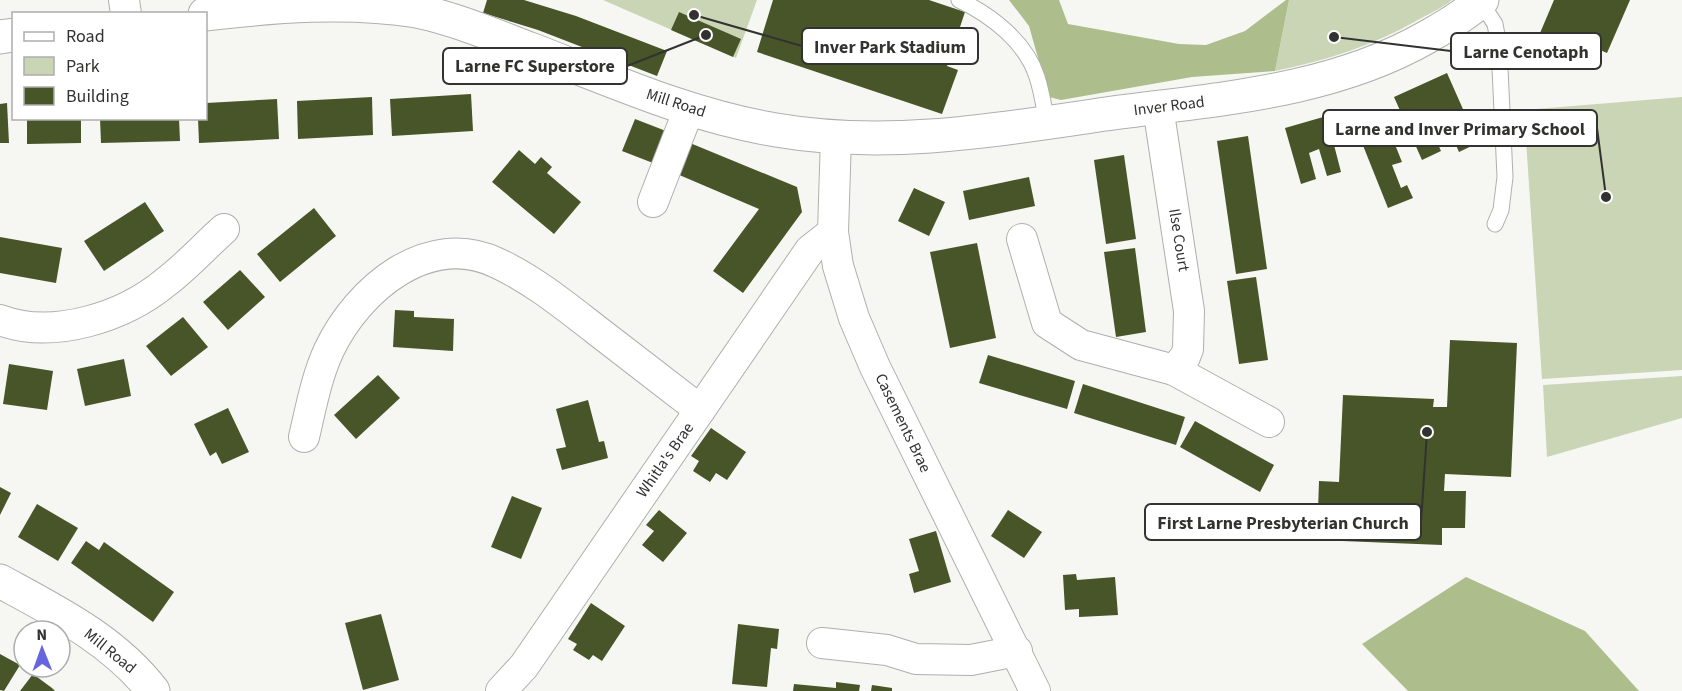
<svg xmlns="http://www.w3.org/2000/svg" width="1682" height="691" font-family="'Source Sans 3',sans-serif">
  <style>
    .green { fill: #cad5b5 }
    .forest { fill: #adbd8c }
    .building { fill: #485528 }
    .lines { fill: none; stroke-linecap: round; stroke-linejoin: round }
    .service-casing { stroke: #afb0ad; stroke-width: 17 }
    .minor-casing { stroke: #afb0ad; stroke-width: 32 }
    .tertiary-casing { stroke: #afb0ad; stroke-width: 35 }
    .service { stroke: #fff; stroke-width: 15 }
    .minor { stroke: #fff; stroke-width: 30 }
    .tertiary { stroke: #fff; stroke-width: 33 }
    .labels { text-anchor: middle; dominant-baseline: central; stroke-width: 6; stroke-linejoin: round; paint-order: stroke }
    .street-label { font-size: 16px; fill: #323331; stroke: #fff }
    .leader { fill: none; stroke: #323331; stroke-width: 2 }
    .callout-dot { fill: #323331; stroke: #fff; stroke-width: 2 }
    .callout { fill: #fff; stroke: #323331; stroke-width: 2 }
    .callout-label { font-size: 18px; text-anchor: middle; font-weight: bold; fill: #323331 }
  </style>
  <rect width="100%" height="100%" fill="#f6f7f3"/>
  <g class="green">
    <polygon points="603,0 757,0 736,58"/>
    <path d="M1289,0h163c-11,9 -24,14 -36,21 -44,25 -92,40 -141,50z"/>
    <polygon points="1682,97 1682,370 1542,379 1524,110"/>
    <polygon points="1682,376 1682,418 1547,457 1543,385"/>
  </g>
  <g class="forest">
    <polygon points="1009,0 1059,0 1068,24 1179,44 1206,45 1245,31 1286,0 1289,0 1275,71 1192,77 1061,100 1049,97 1029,26"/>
    <polygon points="1466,577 1585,631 1639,691 1408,691 1362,644"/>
  </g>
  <g class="building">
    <polygon points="487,0 524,0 576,16 667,51 657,76 538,30 483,13"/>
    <polygon points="773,0 929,0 965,12 947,66 958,70 942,114 757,52"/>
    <polygon points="1554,0 1630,0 1607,53 1584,43 1573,69 1532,52"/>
    <polygon points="679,12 741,39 733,57 671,30"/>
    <polygon points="1447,73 1478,143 1459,152 1445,120 1430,126 1441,151 1422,160 1394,97"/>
    <polygon points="471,94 473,131 392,136 390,99"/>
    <polygon points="372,97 373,135 298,139 297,101"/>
    <polygon points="277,99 279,139 199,143 198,118 206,118 206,103"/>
    <polygon points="7,103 9,143 0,143 0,104"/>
    <polygon points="1337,113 1345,142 1334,145 1341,172 1327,176 1319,149 1309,153 1316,179 1301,184 1285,128"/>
    <polygon points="27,118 81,118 81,143 27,144"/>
    <polygon points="100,118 179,118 180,141 101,143"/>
    <polygon points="635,119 666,131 653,163 622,151"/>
    <polygon points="1388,127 1402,162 1392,165 1401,188 1407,185 1413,198 1388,208 1360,138"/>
    <polygon points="1248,136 1267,269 1236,274 1217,141"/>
    <polygon points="690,143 797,187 802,212 743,293 713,271 759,209 677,174"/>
    <polygon points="519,150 535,164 541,157 552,167 547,173 581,202 554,234 492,182"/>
    <polygon points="1124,155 1136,239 1106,244 1094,160"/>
    <polygon points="1029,177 1035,206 969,220 963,191"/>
    <polygon points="914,188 945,202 929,236 898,221"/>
    <polygon points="145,202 164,231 104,271 84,241"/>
    <polygon points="314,208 336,236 280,282 257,254"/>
    <polygon points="0,237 62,248 56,283 0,273"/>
    <polygon points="977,243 996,338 950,348 930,252"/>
    <polygon points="1135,248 1146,332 1116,337 1104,252"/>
    <polygon points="240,270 265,297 228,330 203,302"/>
    <polygon points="1256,277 1268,360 1239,364 1227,281"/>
    <polygon points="395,310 414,311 414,317 454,319 453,351 393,347"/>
    <polygon points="183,317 208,347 171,376 146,346"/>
    <polygon points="1450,340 1517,343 1511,477 1445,474 1444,491 1466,491 1465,528 1442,528 1442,545 1317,540 1319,481 1339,482 1343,395 1434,399 1433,407 1447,407"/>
    <polygon points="988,355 1075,381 1067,409 979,383"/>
    <polygon points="124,359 131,396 85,406 77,369"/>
    <polygon points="9,364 53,371 47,410 3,404"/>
    <polygon points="378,375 400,398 356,439 334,415"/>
    <polygon points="1083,384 1185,417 1176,445 1074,413"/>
    <polygon points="588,400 599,442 604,441 608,458 562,470 556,449 566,447 556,409"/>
    <polygon points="228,408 249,452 222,464 216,452 210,456 194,424"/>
    <polygon points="1195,421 1274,465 1260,492 1180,447"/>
    <polygon points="711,428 746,452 727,480 716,473 710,482 693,471 699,461 691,456"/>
    <polygon points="0,487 11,493 0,515"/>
    <polygon points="512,496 542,508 521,559 491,547"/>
    <polygon points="37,504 78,528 58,561 18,537"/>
    <polygon points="659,510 687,533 663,562 642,545 654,531 646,525"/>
    <polygon points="1008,510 1042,532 1024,558 991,536"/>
    <polygon points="936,531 951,582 914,593 909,574 919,571 909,539"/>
    <polygon points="86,541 99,550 104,542 174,592 153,622 71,563"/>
    <polygon points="1076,574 1077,580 1115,577 1118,615 1079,617 1079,609 1065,610 1063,575"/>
    <polygon points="591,603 625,626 602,661 593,655 589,660 573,650 577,644 568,639"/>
    <polygon points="381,614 399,680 363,690 345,623"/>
    <polygon points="738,624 779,629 777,649 771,648 767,687 732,684"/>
    <polygon points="0,654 20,665 4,691 0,690"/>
    <polygon points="33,674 52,688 55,691 20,691"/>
    <polygon points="836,682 860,685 859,691 793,691 794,684 836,688"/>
    <polygon points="872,685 892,688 892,691 871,691"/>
  </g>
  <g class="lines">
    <g class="service-casing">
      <g id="service">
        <path d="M959,0c32,15 67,42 78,77 5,15 7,31 10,46"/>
        <polyline points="1480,1 1495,24 1499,46 1505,177 1501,210 1495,224"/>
      </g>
    </g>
    <g class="minor-casing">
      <g id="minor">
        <polyline points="124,0 126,14"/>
        <polyline points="1158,107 1189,311 1188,349 1185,357 1174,370"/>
        <polyline points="836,137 833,232 838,266 854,318 875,367 1035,691"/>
        <polyline points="653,202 689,109"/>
        <polyline points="1022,239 1047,323 1081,345 1174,370 1269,422"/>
        <path d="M0,320c53,20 124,-3 166,-38 21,-16 39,-36 58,-53"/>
        <path d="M304,437c7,-29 12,-59 25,-87 29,-61 99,-120 168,-87 35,16 67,42 98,66 35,27 70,54 105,81"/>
        <polyline points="822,643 887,650 916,659 971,660 1017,651"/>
        <polyline points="501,691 524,666 810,250 833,232"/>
      </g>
    </g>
    <g class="tertiary-casing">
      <g id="tertiary">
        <path d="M205,14c70,-8 142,-14 212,-3 39,8 76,24 113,38 81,31 160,67 246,81 110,19 221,0 330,-16 109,-15 223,-21 321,-77 20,-11 38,-22 55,-37"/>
        <polyline points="0,37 14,35"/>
        <path d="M0,581c55,30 114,59 153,110"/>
      </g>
    </g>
    <use href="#service" class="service"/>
    <use href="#minor" class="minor"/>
    <use href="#tertiary" class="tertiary"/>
  </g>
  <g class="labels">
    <g class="street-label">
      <text transform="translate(676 103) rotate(18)">Mill Road</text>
      <text transform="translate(1169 106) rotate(-7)">Inver Road</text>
      <text transform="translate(1179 240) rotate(81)">Ilse Court</text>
      <text transform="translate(903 423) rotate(64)">Casements Brae</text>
      <text transform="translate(665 460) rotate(-55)">Whitla's Brae</text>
      <text transform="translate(110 651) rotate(39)">Mill Road</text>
    </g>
  </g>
  <path class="leader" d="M694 15L802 46M1334 37L1451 51M706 35L627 66M1606 197L1597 128M1427 432L1421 522"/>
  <g class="callout-dot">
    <circle cx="694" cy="15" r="6"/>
    <circle cx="1334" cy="37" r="6"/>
    <circle cx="706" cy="35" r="6"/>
    <circle cx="1606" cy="197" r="6"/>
    <circle cx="1427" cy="432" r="6"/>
  </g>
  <g class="callout">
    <rect x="802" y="28" width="176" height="36" rx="6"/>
    <rect x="1451" y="33" width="150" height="36" rx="6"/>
    <rect x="443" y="48" width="184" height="36" rx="6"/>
    <rect x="1323" y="110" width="274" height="36" rx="6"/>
    <rect x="1145" y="504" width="276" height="36" rx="6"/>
  </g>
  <g class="callout-label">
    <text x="890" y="53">Inver Park Stadium</text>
    <text x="1526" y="58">Larne Cenotaph</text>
    <text x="535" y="72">Larne FC Superstore</text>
    <text x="1460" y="135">Larne and Inver Primary School</text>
    <text x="1283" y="529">First Larne Presbyterian Church</text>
  </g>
  <rect x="12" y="12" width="195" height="108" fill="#ffffff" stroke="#adadad" stroke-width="1.5"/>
  <rect x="24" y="32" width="30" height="9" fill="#ffffff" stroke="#adadad" stroke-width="1.5"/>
  <text x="66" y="42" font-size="18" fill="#323331">Road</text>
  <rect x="24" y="57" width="30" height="18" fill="#cad5b5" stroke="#adadad" stroke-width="1.5"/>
  <text x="66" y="72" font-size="18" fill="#323331">Park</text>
  <rect x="24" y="87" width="30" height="18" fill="#485528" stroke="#adadad" stroke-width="1.5"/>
  <text x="66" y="102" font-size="18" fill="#323331">Building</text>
  <g transform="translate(42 649) rotate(359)"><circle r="28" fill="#ffffff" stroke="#adadad" stroke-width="1.5"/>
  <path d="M0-4.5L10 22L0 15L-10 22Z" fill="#6765de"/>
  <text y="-9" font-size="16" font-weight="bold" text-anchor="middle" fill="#323331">N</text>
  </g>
</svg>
